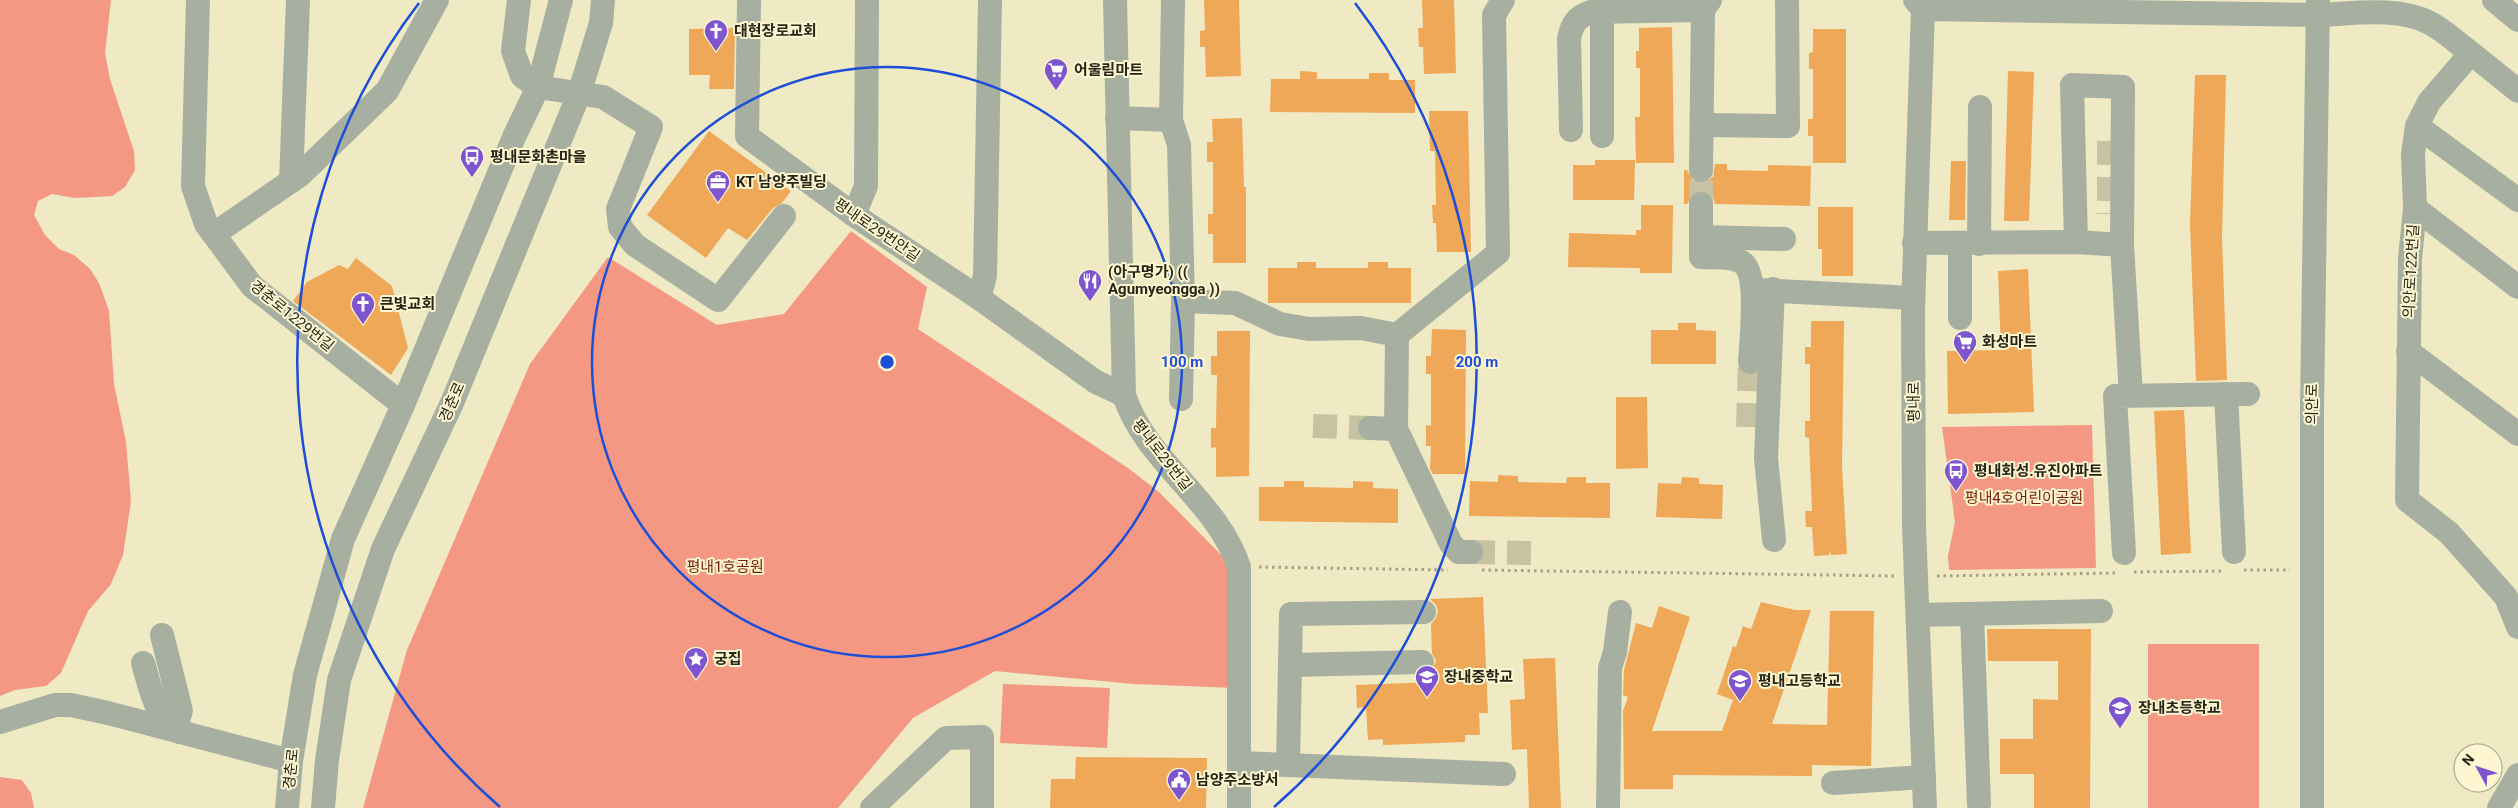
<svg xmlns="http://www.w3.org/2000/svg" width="2518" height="808" font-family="Roboto,'Noto Sans KR',sans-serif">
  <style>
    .green { fill: #f59883 }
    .building { fill: #efa758 }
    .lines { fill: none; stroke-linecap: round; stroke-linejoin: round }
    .minor-tunnel { stroke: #c7c2a1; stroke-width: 24; stroke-dasharray: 24 12; stroke-linecap: butt }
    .path { stroke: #a6a185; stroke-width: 3; stroke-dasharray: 2.5 4; stroke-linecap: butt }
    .minor { stroke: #a7afa1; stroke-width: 24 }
    .ring { fill: none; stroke: #1d4ed8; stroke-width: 2.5 }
    .labels { text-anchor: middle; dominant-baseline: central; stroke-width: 4; stroke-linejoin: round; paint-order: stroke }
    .poi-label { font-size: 15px; font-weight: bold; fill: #272517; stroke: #fdf6d1; text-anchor: start }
    .street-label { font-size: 15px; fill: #272517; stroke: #fdf6d1 }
    .park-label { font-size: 15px; fill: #751c07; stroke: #fdf6d1 }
    .centre { fill: #1d4ed8; stroke: #fdf6d1; stroke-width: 2.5 }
    .ring-label { font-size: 15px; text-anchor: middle; font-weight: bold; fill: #1d4ed8; stroke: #fdf6d1; stroke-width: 4; stroke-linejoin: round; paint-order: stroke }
  </style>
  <rect width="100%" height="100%" fill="#efe9c4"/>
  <g class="green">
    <polygon points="0,0 111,0 105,53 110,79 134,151 135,170 125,187 112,196 75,198 52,194 38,201 34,215 45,235 59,249 74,255 90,269 99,283 109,311 114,384 126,442 131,501 123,555 111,584 88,611 61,673 46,686 15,690 0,696"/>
    <polygon points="851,231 927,287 918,329 1128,468 1159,492 1232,566 1235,688 1134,684 995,671 913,718 838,808 363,808 407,650 530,364 608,257 717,325 784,314"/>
    <polygon points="2092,425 2096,568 1949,570 1948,556 1955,522 1942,427"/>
    <rect x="2148" y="644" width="111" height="164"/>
    <polygon points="1003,684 1110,688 1107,748 1000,743"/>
    <polygon points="0,777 22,780 31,793 34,808 0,808"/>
  </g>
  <g class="building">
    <polygon points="1204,0 1239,0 1241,76 1206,77 1205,47 1200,47 1200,31 1205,30"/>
    <polygon points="1422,0 1454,0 1456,73 1424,74 1423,47 1419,47 1418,28 1423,28"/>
    <polygon points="1672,27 1674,163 1636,163 1635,117 1640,117 1640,68 1636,68 1636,51 1639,51 1639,28"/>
    <polygon points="735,28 734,89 709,89 710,75 689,75 689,29"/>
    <polygon points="1813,29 1846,29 1846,163 1813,163 1813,136 1808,136 1808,119 1813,119 1813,69 1809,69 1809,53 1813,52"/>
    <polygon points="1300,71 1317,72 1317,79 1369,79 1369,73 1389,73 1389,80 1415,80 1415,113 1270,112 1271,79 1300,79"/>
    <polygon points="2008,71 2034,72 2029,221 2004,221"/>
    <polygon points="2195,75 2226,75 2222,238 2227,380 2196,381 2190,224"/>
    <polygon points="1429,111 1468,111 1471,252 1437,252 1436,223 1433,223 1432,205 1436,205 1435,151 1430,151"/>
    <polygon points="1242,118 1244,187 1246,187 1246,263 1213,263 1213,234 1208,234 1208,214 1213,214 1213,162 1207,162 1207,142 1213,142 1212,119"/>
    <polygon points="709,131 791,191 782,203 773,208 747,240 728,228 706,258 647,215"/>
    <polygon points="1595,160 1635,160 1634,200 1573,200 1573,165 1595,165"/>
    <polygon points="1951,161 1966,161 1965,220 1949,220"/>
    <polygon points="1715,164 1727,164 1727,170 1768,171 1768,165 1811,166 1810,206 1715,204 1713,197 1701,190 1694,192 1687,204 1684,204 1684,170 1687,170 1694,182 1701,184 1713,177"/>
    <polygon points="1641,205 1673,205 1672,273 1640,273 1640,268 1568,267 1569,233 1636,235 1636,230 1641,230"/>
    <polygon points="1818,207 1853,207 1853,276 1822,276 1822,249 1818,249"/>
    <polygon points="356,258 392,286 408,348 391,375 293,301 307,282 339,265 348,269"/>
    <polygon points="1297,262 1316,262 1316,268 1368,268 1368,262 1388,262 1388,268 1411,268 1411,303 1268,303 1268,268 1297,268"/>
    <polygon points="2028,269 2034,412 1948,414 1947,351 2001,350 1998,271"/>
    <polygon points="1811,321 1844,321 1842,466 1847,554 1831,555 1831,551 1829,555 1814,556 1812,527 1806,527 1805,511 1812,511 1809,438 1805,437 1805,421 1810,421 1810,364 1805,364 1805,347 1811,347"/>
    <polygon points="1678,323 1696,323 1696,330 1716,331 1716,364 1651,364 1651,330 1678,330"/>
    <polygon points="1432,329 1466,330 1465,474 1433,474 1430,469 1431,446 1426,446 1426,425 1431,426 1431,374 1426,374 1426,356 1431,356"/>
    <polygon points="1217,331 1250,331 1249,476 1216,477 1216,447 1211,448 1211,428 1216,428 1217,375 1211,375 1211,356 1217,356"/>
    <polygon points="1616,397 1647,397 1648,468 1616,469"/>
    <polygon points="2184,410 2191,553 2161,555 2154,411"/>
    <polygon points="1498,475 1518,476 1518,482 1566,483 1567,477 1586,477 1586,483 1610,483 1610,518 1469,516 1470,481 1498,482"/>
    <polygon points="1682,477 1699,478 1699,484 1723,485 1722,519 1656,517 1658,483 1681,484"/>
    <polygon points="1284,481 1304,481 1304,487 1353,488 1353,481 1373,482 1373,488 1398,489 1398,523 1259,521 1259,487 1284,487"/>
    <polygon points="1483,597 1488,713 1479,713 1480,735 1465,735 1465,742 1383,745 1383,739 1368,740 1366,707 1357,708 1356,685 1433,682 1432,670 1436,661 1432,653 1431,624 1436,618 1438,611 1436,605 1430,599"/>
    <polygon points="1761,602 1795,610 1811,610 1772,724 1827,725 1830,611 1874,611 1871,766 1812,765 1812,776 1673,775 1673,789 1624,789 1623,711 1628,697 1623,695 1624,670 1636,623 1652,628 1659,606 1690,617 1652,731 1722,731 1733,700 1717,694 1733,646 1736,647 1743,626 1751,629"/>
    <polygon points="1987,629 2091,629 2090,808 2034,808 2034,774 2000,774 2000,739 2033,739 2033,699 2058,700 2058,661 1988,661"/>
    <polygon points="1555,658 1561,808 1529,808 1527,749 1512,750 1510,700 1525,699 1523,659"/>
    <polygon points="1076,757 1207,758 1206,808 1050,808 1051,779 1075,779"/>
  </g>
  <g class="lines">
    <g class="minor-tunnel">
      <polyline points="2109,141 2109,214"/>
      <polyline points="1701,204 1701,170"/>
      <polyline points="1313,426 1370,428"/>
      <polyline points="1748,427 1750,362"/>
      <polyline points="1471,552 1531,553"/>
    </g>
    <g class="path">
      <polyline points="1259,567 1448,570"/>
      <polyline points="1482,570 1896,576"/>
      <polyline points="2244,570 2290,570"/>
      <polyline points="2134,572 2223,571"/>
      <polyline points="1937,576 2116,573"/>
    </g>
    <g class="minor">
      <polyline points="198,0 193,186 206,224 252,286 403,405"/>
      <polyline points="519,0 513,51 522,76 538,87 603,97 651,127 618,209 620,227 635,245 718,300 784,216"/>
      <polyline points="749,0 747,136 854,215 979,298 1096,382 1124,395"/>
      <path d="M1115,0l9,395c22,67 93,105 115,172v241"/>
      <polyline points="1173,0 1171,120 1179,145 1183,301 1181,399"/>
      <polyline points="1915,0 1923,9 1913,309 1914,527 1925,808"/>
      <polyline points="2494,0 2518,20"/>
      <path d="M1923,9l395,6c35,-1 79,-9 112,8 14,7 28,21 41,30l-42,49 -12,24 -4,28 2,54 -5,51 -3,241 42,33 57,64 12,30"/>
      <polyline points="2471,53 2518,91"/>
      <polyline points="1117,118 1171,120"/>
      <polyline points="1702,125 1788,126 1787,0"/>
      <polyline points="2417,126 2518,200"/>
      <path d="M1571,130l-2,-91c3,-15 7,-22 22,-27l112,-2"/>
      <polyline points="1602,136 1602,0"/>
      <polyline points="1701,170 1703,10 1710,0"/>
      <polyline points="291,181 298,0"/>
      <path d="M1701,204v53c12,1 31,-2 42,6 16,13 8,79 7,99"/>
      <polyline points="2415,208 2518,287"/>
      <polyline points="854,215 866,186 867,0"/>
      <polyline points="214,234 300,175 387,91 437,0"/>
      <polyline points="1701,237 1784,239"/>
      <polyline points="2076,242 2072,85 2123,87 2122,245 2131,395"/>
      <polyline points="1914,243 2076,242 2122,245"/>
      <polyline points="1960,244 1960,318"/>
      <polyline points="1979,244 1980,107"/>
      <polyline points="1773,289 1766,458 1774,540"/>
      <polyline points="1758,290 1913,298"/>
      <polyline points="979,298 985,276 990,0"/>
      <polyline points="1183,301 1235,303 1280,324 1309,329 1361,328 1397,335"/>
      <polyline points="2408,351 2518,434"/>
      <polyline points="2226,394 2234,552"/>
      <polyline points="1370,428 1396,429"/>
      <polyline points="1471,552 1459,552 1451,544 1396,429 1397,335 1498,253 1494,15 1503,0"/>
      <polyline points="2124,553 2115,396 2248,394"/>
      <polyline points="1972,614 1979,804"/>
      <polyline points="1918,615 2101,611"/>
      <polyline points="162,635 181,711 178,720 180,732"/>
      <path d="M143,663c9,30 10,48 35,68"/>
      <polyline points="1291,665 1422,662"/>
      <polyline points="0,722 55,705 71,705 108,713 291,761"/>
      <polyline points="1240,763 1504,774"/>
      <polyline points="1288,764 1291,614 1424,612"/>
      <polyline points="1833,783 1924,777"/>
      <polyline points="287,808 291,761 305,675 343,539 403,405 514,137 538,87 561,0"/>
      <polyline points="323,808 327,760 339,680 383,549 452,403 579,94 601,23 603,0"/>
      <polyline points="872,808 946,738 982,737 982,808"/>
      <polyline points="1608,808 1610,668 1615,652 1620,612"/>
      <polyline points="2312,808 2312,409 2318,0"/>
      <polyline points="2499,808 2518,775"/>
    </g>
  </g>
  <g class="ring">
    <circle cx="887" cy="362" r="295"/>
    <path d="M500 807A590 590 0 0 1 419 3M1355 3A590 590 0 0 1 1274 807"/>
  </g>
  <defs>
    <g id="church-pin" transform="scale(1.25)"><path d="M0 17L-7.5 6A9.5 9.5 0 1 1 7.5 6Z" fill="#7e55cf" stroke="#fdf6d1"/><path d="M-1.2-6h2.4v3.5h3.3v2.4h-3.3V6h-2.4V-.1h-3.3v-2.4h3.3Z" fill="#fff"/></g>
    <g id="supermarket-pin" transform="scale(1.25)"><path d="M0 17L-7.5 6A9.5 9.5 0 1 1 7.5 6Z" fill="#7e55cf" stroke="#fdf6d1"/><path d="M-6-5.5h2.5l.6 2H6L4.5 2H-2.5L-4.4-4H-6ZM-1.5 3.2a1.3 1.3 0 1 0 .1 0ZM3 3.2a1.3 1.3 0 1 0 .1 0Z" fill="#fff"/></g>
    <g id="bus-pin" transform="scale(1.25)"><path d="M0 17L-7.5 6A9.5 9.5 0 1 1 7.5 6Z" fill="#7e55cf" stroke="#fdf6d1"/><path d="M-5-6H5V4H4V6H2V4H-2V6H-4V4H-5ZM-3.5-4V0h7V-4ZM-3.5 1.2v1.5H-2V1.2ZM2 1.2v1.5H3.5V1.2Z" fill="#fff"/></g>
    <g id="office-pin" transform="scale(1.25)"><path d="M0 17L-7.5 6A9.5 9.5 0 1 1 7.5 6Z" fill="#7e55cf" stroke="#fdf6d1"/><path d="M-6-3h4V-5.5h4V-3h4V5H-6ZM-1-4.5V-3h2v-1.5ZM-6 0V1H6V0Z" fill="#fff"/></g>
    <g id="restaurant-pin" transform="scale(1.25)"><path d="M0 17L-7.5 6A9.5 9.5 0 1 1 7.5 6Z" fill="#7e55cf" stroke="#fdf6d1"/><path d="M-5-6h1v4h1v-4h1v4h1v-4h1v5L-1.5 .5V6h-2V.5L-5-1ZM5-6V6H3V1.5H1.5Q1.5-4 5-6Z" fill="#fff"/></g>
    <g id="sight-pin" transform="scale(1.25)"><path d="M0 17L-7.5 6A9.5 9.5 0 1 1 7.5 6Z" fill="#7e55cf" stroke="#fdf6d1"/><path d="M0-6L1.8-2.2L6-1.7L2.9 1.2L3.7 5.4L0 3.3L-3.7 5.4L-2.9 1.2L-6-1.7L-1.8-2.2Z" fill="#fff"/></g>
    <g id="school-pin" transform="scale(1.25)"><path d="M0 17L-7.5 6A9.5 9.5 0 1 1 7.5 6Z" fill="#7e55cf" stroke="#fdf6d1"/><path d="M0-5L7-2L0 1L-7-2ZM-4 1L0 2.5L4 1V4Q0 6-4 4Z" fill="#fff"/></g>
    <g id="civic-pin" transform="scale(1.25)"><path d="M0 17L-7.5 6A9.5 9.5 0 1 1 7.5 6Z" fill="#7e55cf" stroke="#fdf6d1"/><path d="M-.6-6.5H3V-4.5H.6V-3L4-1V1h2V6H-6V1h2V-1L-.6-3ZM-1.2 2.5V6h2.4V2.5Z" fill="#fff"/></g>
  </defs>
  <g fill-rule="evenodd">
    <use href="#church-pin" x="716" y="31"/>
    <use href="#supermarket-pin" x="1056" y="70"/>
    <use href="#bus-pin" x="472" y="157"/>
    <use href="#office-pin" x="718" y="182"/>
    <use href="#restaurant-pin" x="1090" y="281"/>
    <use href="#church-pin" x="363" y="304"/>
    <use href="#supermarket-pin" x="1965" y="342"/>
    <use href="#bus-pin" x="1956" y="471"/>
    <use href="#sight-pin" x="696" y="659"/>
    <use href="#school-pin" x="1427" y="677"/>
    <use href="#school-pin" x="1740" y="681"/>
    <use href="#school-pin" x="2120" y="708"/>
    <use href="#civic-pin" x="1179" y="780"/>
  </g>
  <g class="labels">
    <g class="poi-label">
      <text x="734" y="31">대현장로교회</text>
      <text x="1074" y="70">어울림마트</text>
      <text x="490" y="157">평내문화촌마을</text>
      <text x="736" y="182">KT 남양주빌딩</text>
      <text x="1108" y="272">(아구명가) ((<tspan x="1108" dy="17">Agumyeongga ))</tspan></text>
      <text x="380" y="304">큰빛교회</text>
      <text x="1982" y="342">화성마트</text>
      <text x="1974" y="471">평내화성.유진아파트</text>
      <text x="714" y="659">궁집</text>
      <text x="1444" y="677">장내중학교</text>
      <text x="1758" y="681">평내고등학교</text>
      <text x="2138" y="708">장내초등학교</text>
      <text x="1196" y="780">남양주소방서</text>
    </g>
    <g class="street-label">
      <text transform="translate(877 230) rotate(34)">평내로29번안길</text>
      <text transform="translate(2411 271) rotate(-87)">의안로122번길</text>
      <text transform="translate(292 316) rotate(39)">경춘로1229번길</text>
      <text transform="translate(452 402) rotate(-66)">경춘로</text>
      <text transform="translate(1914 402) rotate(-90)">평내로</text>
      <text transform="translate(2312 404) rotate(-89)">의안로</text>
      <text transform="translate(1162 455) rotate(52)">평내로29번길</text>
      <text transform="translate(291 769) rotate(-84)">경춘로</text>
    </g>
    <g class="park-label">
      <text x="2024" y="498">평내4호어린이공원</text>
      <text x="725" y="567">평내1호공원</text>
    </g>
  </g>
  <circle cx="887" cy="362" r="8" class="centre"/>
  <g class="ring-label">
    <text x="1182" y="367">100 m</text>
    <text x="1477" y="367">200 m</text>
  </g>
  <g transform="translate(2478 768) rotate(310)"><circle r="24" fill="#fdf6d1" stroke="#a7a287"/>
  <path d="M0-4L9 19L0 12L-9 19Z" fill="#7e55cf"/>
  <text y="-8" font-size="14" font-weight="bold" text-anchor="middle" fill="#272517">N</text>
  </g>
</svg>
